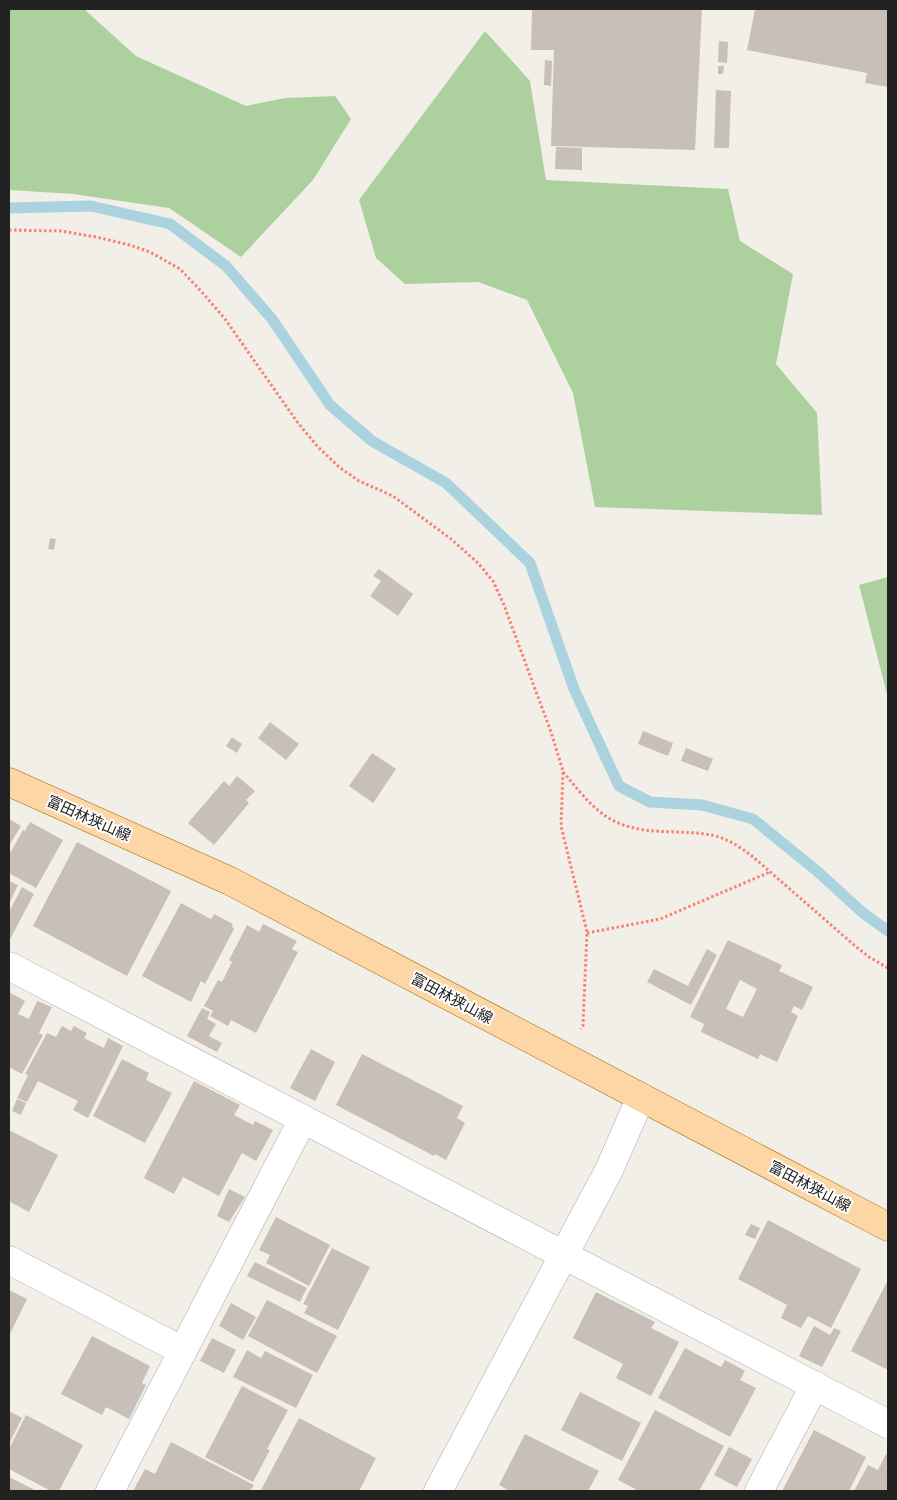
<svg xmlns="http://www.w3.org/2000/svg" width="897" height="1500" font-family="Arial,'Noto Sans JP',sans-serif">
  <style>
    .forest { fill: #add19e }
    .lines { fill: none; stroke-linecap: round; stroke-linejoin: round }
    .stream { stroke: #aad3df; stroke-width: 11 }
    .building { fill: #c7bfb8; fill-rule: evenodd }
    .minor-casing { stroke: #a9a9a9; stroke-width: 29 }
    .major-casing { stroke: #a06b00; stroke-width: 29 }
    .path { stroke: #fa8072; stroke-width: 3; stroke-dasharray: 2.5 2.5; stroke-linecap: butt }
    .minor { stroke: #fff; stroke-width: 28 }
    .major { stroke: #fcd6a4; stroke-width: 28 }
    .labels { text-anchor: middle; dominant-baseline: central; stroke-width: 4; stroke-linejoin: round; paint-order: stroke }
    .street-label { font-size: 15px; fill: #222; stroke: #fff }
  </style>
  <rect width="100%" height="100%" fill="#f2efe9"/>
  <g class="forest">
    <polygon points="9,9 84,9 136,56 246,106 285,98 335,96 351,119 313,180 241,257 169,208 73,194 9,190"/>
    <polygon points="485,31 530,81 546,180 728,189 740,241 793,274 776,364 817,413 822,515 595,507 573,393 527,300 478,282 405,284 376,258 359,200"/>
    <polygon points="888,577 888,698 859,585"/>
  </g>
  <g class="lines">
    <polyline class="stream" points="9,208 91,206 170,224 226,266 272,319 330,405 372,441 446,483 530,563 574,689 619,786 650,802 702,805 753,819 817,871 863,913 888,931"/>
  </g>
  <g class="building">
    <polygon points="532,9 702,9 695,150 551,146 554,50 531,50"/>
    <polygon points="755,9 888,9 888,87 865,83 867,73 747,50"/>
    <polygon points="719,41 728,42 727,63 718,62"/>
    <polygon points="545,60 552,61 551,86 544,85"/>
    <polygon points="718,66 724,66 723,74 718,74"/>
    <polygon points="716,90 731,91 729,148 714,148"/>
    <polygon points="556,147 582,148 582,170 555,169"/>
    <polygon points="50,538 56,539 54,550 48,549"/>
    <polygon points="379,569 413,594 398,616 370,596 381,581 373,576"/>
    <polygon points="270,722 299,744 286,760 258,738"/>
    <polygon points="643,731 673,743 668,756 638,744"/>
    <polygon points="232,737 242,744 237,753 226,746"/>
    <polygon points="686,748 713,759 708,771 681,761"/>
    <polygon points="372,753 396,769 373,803 349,786"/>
    <polygon points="237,776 255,791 246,800 249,803 214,845 188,823 224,781 229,786"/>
    <polygon points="9,819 21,826 9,846"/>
    <polygon points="30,822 63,840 36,888 9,873 9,855 23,830 25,831"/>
    <polygon points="77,842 171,891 127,976 33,926"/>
    <polygon points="9,881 18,885 9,904"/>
    <polygon points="22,887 34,894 9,941 9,912"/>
    <polygon points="181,903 211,919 214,914 233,924 232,927 234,929 205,984 201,981 191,1002 142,976"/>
    <polygon points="263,924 297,941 292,949 298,952 256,1033 231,1020 228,1026 210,1016 213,1011 204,1006 218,980 222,982 232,962 229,960 247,925 259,932"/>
    <path d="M728,940l54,25 -3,6 34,16 -11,23 -8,-4 -3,6 7,4 -21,46 -17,-8 -2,5 -57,-27 3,-8 -14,-7zM740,980l17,9 -14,28 -17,-8z"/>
    <polygon points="707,949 717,955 691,1005 647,982 654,969 688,986"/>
    <polygon points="9,992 25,1001 18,1014 29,1019 37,1001 52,1007 39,1033 43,1035 22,1074 9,1067"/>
    <polygon points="202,1008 210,1012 207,1019 216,1024 209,1036 222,1043 217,1052 187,1036"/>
    <polygon points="62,1026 71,1031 74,1026 87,1033 84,1038 104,1048 108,1038 123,1046 88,1118 73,1110 78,1101 38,1081 27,1102 17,1098 28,1075 25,1074 47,1033 56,1037"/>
    <polygon points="311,1049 335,1062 315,1101 290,1088"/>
    <polygon points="362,1054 463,1106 457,1118 465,1123 446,1160 435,1154 434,1156 336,1105"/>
    <polygon points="122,1059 149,1073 146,1080 172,1093 145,1143 93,1116"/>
    <polygon points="194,1081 240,1105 234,1115 253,1125 255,1121 273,1130 256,1161 242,1153 219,1196 183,1177 174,1194 144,1178"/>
    <polygon points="17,1099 26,1103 21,1115 12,1111"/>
    <polygon points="9,1130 58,1155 29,1212 9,1201"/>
    <polygon points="229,1189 245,1197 229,1222 217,1216"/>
    <polygon points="276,1217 330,1245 309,1286 266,1263 270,1255 259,1250"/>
    <polygon points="768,1220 861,1269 831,1328 808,1316 801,1328 781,1318 787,1305 738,1279"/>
    <polygon points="751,1224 760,1228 755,1239 745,1235"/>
    <polygon points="332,1248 370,1267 338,1330 304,1313 308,1306 303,1304"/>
    <polygon points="255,1262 307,1288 300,1302 247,1276"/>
    <polygon points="887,1282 888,1283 888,1370 851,1351"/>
    <polygon points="9,1290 27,1299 9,1336"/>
    <polygon points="596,1292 655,1322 651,1328 679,1342 651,1396 616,1378 623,1364 573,1338"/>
    <polygon points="267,1300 337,1336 317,1373 248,1336"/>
    <polygon points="231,1303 256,1317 243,1340 219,1326"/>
    <polygon points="814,1326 830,1335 834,1328 841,1331 822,1367 799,1356"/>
    <polygon points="92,1336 150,1366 142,1383 146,1385 129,1419 106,1407 102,1415 61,1394"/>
    <polygon points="212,1338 236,1350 224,1373 200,1361"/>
    <polygon points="685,1348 721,1367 725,1360 745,1371 740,1380 756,1388 730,1437 658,1398"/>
    <polygon points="247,1350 261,1358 265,1351 313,1375 296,1408 233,1377"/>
    <polygon points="242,1386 288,1410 267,1449 270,1450 253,1482 205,1457"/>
    <polygon points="580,1392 641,1423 622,1461 561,1430"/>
    <polygon points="655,1410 724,1446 699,1491 639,1491 618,1480"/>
    <polygon points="9,1411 22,1418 9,1444"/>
    <polygon points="26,1415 83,1445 59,1491 51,1491 9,1469 9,1449"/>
    <polygon points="299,1418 376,1458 359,1491 264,1491 261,1490"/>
    <polygon points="814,1430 866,1457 849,1491 782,1491"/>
    <polygon points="525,1434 599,1471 588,1491 507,1491 508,1490 499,1485"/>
    <polygon points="171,1442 254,1485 250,1491 133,1491 145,1469 155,1474"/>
    <polygon points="729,1447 752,1459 737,1487 714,1475"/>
    <polygon points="886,1454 888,1455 888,1491 854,1491 868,1465 878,1470"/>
    <polygon points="9,1477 37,1491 9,1491"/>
  </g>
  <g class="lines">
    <g class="minor-casing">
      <g id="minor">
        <polyline points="9,966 888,1424"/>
        <polyline points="9,1260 183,1351"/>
        <polyline points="110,1491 303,1119"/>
        <polyline points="438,1491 609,1170 641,1097"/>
        <polyline points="759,1491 815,1385"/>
      </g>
    </g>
    <g class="major-casing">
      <polyline id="major" points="9,782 230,881 888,1227"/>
    </g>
    <g class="path">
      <polyline points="9,230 61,231 96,237 130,245 150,252 180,269 201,291 225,319 298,423 318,447 339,467 359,481 393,496 451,539 478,563 493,581 504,605 551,732 563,771 561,826 587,932 583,1026 581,1029"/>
      <path d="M563,772c16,18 30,39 53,50 31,14 63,7 95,13 16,3 29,12 41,21l102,89 15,12 19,11"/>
      <polyline points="587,933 660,919 770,872"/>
    </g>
    <use href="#minor" class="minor"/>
    <use href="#major" class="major"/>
  </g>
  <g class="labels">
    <g class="street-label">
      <text transform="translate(89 818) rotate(24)">富田林狭山線</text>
      <text transform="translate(452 998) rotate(28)">富田林狭山線</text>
      <text transform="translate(810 1186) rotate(28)">富田林狭山線</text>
    </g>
  </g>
  <rect width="897" height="1500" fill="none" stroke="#222222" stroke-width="20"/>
</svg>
